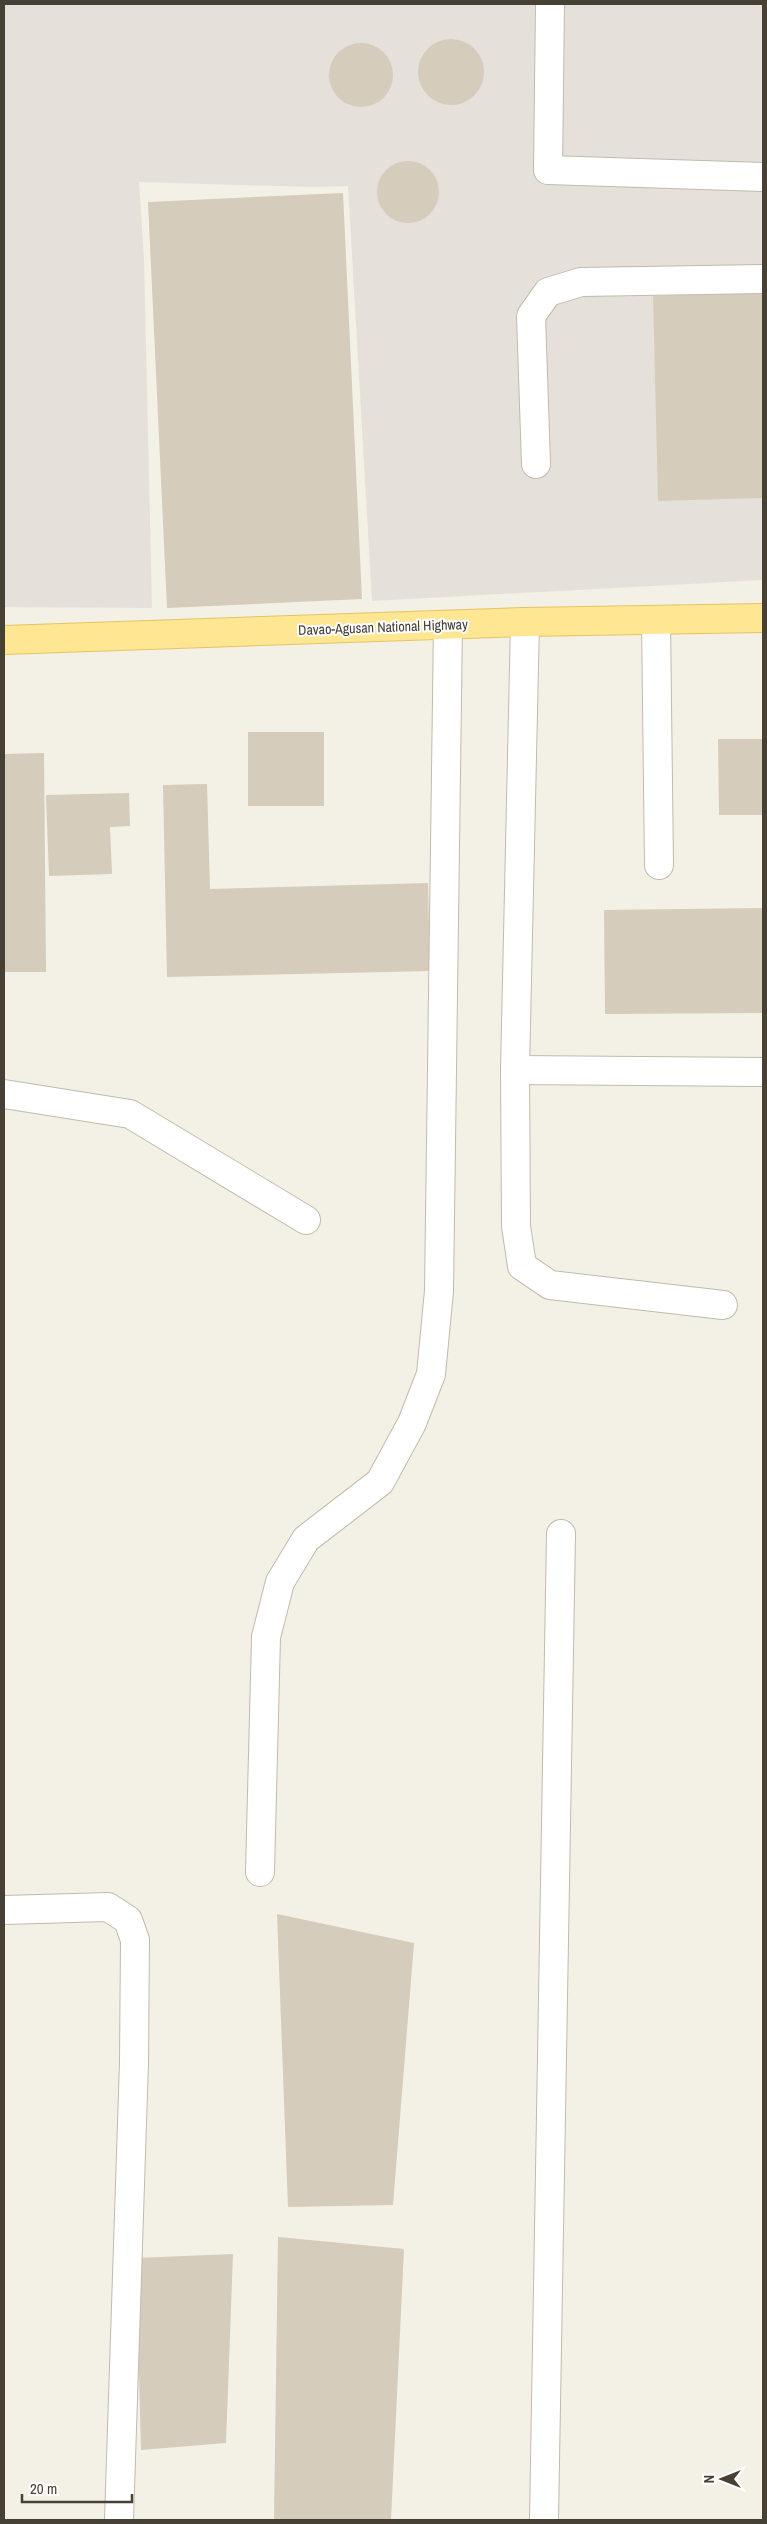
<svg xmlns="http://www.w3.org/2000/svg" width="767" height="2524" font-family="'Archivo Narrow',sans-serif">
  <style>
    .industrial { fill: #e5e1da }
    .building { fill: #d5ccbb }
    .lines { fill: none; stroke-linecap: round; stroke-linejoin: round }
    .minor-casing { stroke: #c1bbab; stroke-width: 30 }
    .major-casing { stroke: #e5c462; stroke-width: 30 }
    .minor { stroke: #fff; stroke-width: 28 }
    .major { stroke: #ffe693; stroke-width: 28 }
    .labels { text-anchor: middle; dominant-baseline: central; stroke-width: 4; stroke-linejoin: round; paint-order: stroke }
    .street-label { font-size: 14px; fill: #464035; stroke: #fff }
  </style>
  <rect width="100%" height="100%" fill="#f3f0e6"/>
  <polygon class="industrial" points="4,4 763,4 763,580 372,601 348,186 312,187 139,182 144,259 152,608 4,607"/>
  <g class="building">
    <circle cx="451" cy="72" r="33"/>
    <circle cx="361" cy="75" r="32"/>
    <circle cx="408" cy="192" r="31"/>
    <polygon points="343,193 362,599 167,608 148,202"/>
    <polygon points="763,293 763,498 658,501 653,296"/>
    <rect x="248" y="732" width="76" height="74"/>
    <polygon points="718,739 763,739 763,815 719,815"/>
    <polygon points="44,753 46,972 4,972 4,754"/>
    <polygon points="207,784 210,889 428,883 430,971 167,977 163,785"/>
    <polygon points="129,793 130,826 110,827 112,874 49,876 46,795"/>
    <polygon points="763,908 763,1013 605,1014 604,910"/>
    <polygon points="277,1914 414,1943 393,2205 288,2207"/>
    <polygon points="278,2237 404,2249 391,2520 274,2520"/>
    <polygon points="233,2254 226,2443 141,2450 136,2258"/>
  </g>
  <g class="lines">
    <g class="minor-casing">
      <g id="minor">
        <polyline points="550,4 548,170 763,177"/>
        <polyline points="536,464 531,316 548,292 581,282 763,279"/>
        <polyline points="656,621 659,865"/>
        <polyline points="525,622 515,1070 516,1226 522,1266 550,1285 723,1305"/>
        <polyline points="515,1070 763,1072"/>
        <polyline points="4,1094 130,1114 306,1220"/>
        <polyline points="260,1872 266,1637 280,1582 306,1539 380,1482 412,1423 431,1374 439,1291 448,625"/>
        <polyline points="4,1910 108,1907 128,1920 135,1940 134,2062 119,2520"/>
        <polyline points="544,2520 561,1534"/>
      </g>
    </g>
    <g class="major-casing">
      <polyline id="major" points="4,640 525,622 763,618"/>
    </g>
    <use href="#minor" class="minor"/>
    <use href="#major" class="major"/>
  </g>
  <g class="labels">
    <g class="street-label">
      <text transform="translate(383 627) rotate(-2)">Davao-Agusan National Highway</text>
    </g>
  </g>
  <rect width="767" height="2524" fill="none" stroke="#464035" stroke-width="10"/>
  <g transform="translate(722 2479) rotate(270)" stroke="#ffffff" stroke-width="4" paint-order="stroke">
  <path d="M0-4L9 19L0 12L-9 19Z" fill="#464035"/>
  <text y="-8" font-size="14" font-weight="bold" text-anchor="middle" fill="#464035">N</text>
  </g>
  <path d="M22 2494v8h110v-8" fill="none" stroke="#464035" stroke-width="2.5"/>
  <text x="30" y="2494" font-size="15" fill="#464035" stroke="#ffffff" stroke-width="4" paint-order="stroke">20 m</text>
</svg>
